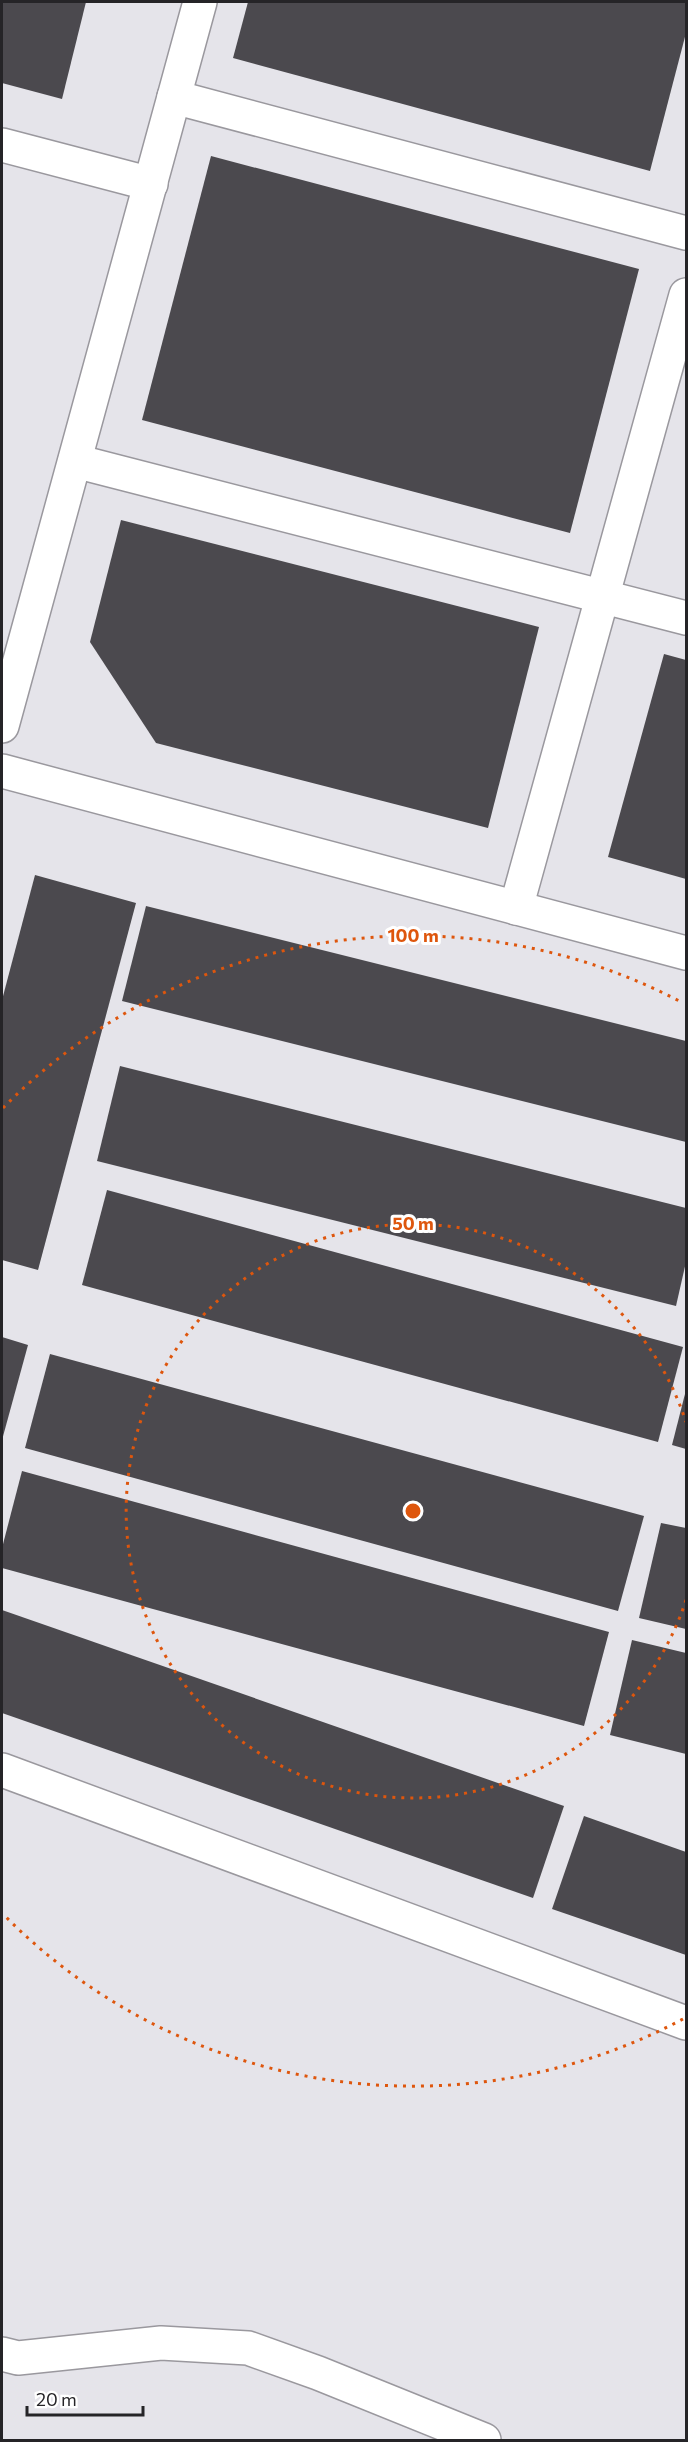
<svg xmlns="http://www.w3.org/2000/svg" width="688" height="2442" font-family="Commissioner,sans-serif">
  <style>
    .building { fill: #4b494e }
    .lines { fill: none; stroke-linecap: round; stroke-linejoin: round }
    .minor-casing { stroke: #9a989e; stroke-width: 36 }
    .tertiary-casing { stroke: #9a989e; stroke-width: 36 }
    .minor { stroke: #fff; stroke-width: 33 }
    .tertiary { stroke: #fff; stroke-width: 33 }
    .ring { fill: none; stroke: #de560d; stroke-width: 3; stroke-dasharray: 3 6 }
    .centre { fill: #de560d; stroke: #fff; stroke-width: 3 }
    .ring-label { font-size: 18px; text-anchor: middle; font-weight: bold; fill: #de560d; stroke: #fff; stroke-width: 6; stroke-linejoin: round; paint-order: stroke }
  </style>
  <rect width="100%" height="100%" fill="#e5e4ea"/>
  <g class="building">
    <polygon points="2,2 86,2 62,99 2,83"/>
    <polygon points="248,2 686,2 686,33 650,171 233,58"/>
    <polygon points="211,156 639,269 570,533 142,420"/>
    <polygon points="121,520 539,627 488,828 156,743 90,642"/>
    <polygon points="664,654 686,660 686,879 608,857"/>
    <polygon points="35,875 136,903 38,1270 2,1260 2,1000"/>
    <polygon points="146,906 686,1041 686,1142 122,1001"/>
    <polygon points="120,1066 686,1208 686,1262 676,1306 97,1161"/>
    <polygon points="107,1190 683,1347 658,1442 82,1285"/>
    <polygon points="2,1337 28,1345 2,1440"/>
    <polygon points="50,1354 644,1516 618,1611 25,1448"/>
    <polygon points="686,1390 686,1449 672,1445"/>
    <polygon points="22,1471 609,1632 584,1726 2,1568 2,1548"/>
    <polygon points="661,1523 686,1528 686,1629 639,1618"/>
    <polygon points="2,1610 564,1806 533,1898 2,1713"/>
    <polygon points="632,1640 686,1653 686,1754 610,1735"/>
    <polygon points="584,1816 686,1852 686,1955 552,1909"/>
  </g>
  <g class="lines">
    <g class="minor-casing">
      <g id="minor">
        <polyline points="174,97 686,233"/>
        <polyline points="2,145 151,184"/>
        <polyline points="75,461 686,618"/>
        <polyline points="2,726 200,2"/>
        <polyline points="2,771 686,953"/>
        <polyline points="516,908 686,295"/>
        <polyline points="2,1770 686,2023"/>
      </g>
    </g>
    <g class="tertiary-casing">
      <polyline id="tertiary" points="2,2354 18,2358 161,2343 248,2348 318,2373 484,2440"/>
    </g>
    <use href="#minor" class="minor"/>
    <use href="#tertiary" class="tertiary"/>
  </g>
  <g class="ring">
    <path d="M686 1600A287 287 0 1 1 686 1422"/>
    <path d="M683 2019A575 575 0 0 1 3 1914M3 1108A575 575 0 0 1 683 1003"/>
  </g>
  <circle cx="413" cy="1511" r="9" class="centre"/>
  <g class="ring-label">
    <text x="413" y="942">100 m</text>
    <text x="413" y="1230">50 m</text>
  </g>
  <rect width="688" height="2442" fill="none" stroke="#252427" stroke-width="6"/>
  <path d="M27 2406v9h116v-9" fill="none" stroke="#252427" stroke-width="3"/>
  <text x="36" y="2406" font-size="18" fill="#252427" stroke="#ffffff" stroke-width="4.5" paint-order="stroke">20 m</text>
</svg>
